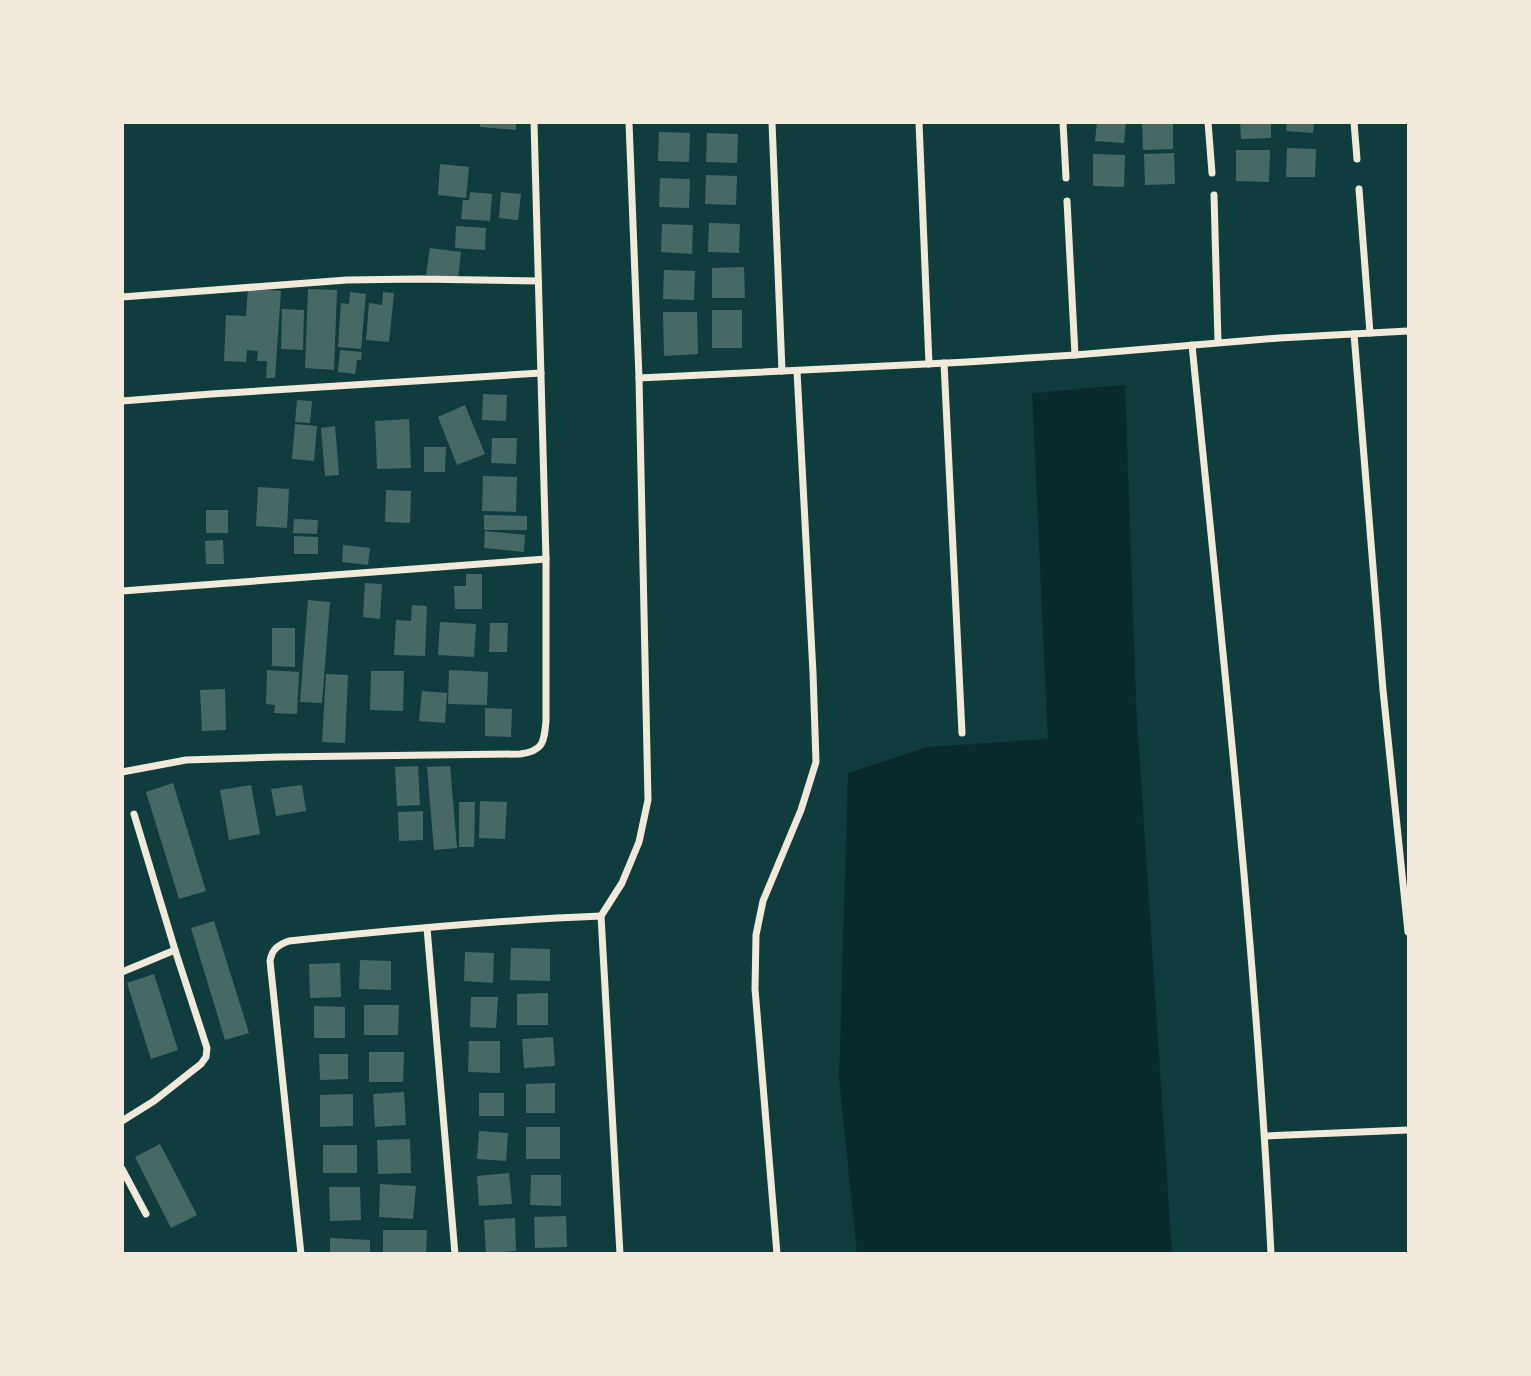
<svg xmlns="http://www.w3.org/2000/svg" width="1531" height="1376" font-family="'DejaVu Sans',sans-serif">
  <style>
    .water { fill: #0a2a2b }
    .building { fill: #486865 }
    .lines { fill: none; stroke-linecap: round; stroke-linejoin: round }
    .minor { stroke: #f1e9da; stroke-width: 7 }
  </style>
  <rect width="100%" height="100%" fill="#0f3d3e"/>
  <polygon class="water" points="1125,385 1136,703 1172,1253 857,1253 839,1078 848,773 927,747 1048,739 1032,393"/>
  <g class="building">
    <polygon points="480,122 516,122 516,130 480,127"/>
    <polygon points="1097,122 1126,122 1124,143 1095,141"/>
    <polygon points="1142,122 1173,122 1173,149 1143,150"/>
    <polygon points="1240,122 1271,122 1271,138 1241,139"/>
    <polygon points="1287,122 1314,122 1313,133 1286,131"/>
    <polygon points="659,132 690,133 689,162 658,161"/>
    <polygon points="707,133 738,134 737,163 706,162"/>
    <polygon points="1287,148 1316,149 1315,177 1286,177"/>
    <polygon points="1236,150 1270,150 1269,182 1236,181"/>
    <polygon points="1174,153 1175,184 1145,185 1144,154"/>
    <polygon points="1093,154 1125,155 1124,187 1093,186"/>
    <polygon points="440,164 469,167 466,198 438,195"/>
    <polygon points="706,175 737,176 736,205 705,204"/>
    <polygon points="660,178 690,179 689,208 659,207"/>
    <polygon points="470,192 492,194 490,221 461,219 463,200 469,200"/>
    <polygon points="501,192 521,194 518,220 499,218"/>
    <polygon points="709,223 740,224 739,253 708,252"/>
    <polygon points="662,224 693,225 692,254 661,252"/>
    <polygon points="456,226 486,228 485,250 455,248"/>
    <polygon points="430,248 461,252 458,279 426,275"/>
    <polygon points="744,267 745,298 712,298 712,268"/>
    <polygon points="664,270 695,271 694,300 663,299"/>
    <polygon points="248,288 281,291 275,378 266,378 267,361 257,361 258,351 247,350 246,362 224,361 226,315 246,316"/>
    <polygon points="308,289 337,290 334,370 305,368"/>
    <polygon points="350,292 366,294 361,349 338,347 341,303 349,304"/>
    <polygon points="383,292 394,293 389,342 366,340 369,303 382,305"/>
    <polygon points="282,309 304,310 303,350 281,349"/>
    <rect x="712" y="310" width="30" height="38"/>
    <polygon points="663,312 697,312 698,354 664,356"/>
    <polygon points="340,350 362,352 361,360 357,360 355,374 338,372"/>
    <polygon points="483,394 507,395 506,421 482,420"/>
    <polygon points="297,400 312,401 310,423 295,422"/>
    <polygon points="465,405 485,454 457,465 438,417"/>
    <polygon points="409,419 411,468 377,469 375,421"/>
    <polygon points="295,424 317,426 314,461 292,459"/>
    <polygon points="335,426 339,475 325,476 321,428"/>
    <polygon points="492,438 517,438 516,464 491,463"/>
    <polygon points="424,447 446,447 445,472 424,472"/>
    <polygon points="483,476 517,477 516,512 482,511"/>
    <polygon points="258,487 289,489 287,528 256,526"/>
    <polygon points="386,490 411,491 410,523 385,522"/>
    <rect x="206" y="510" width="22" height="23"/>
    <polygon points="484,515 527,516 527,530 484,530"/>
    <polygon points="294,519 318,520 317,534 293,533"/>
    <polygon points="485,531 525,535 524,552 484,548"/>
    <polygon points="294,536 318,537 318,554 294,554"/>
    <polygon points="223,540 224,564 206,564 205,541"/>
    <polygon points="343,545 370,548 368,565 342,562"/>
    <polygon points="466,574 482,574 482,609 455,609 454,586 466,586"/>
    <polygon points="365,583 382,584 380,619 363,617"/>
    <polygon points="308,600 330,602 322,703 300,702"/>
    <polygon points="412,605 427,606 425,656 394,655 396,620 411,621"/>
    <polygon points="440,622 476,624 474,657 438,655"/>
    <polygon points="490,623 508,623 507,652 489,652"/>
    <polygon points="272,628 295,628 295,667 272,666"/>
    <polygon points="267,670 299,672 297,714 274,713 275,705 266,704"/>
    <polygon points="449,670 488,672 487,705 448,704"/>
    <polygon points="371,671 404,671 403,711 370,710"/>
    <polygon points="326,674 348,675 345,743 322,742"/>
    <polygon points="225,689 226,730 202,731 200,690"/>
    <polygon points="422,691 447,693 445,723 419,721"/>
    <polygon points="485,708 512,709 511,737 485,736"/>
    <polygon points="418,766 420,805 397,806 395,767"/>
    <polygon points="450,766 457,848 434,850 427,767"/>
    <polygon points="173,783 206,891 179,899 146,792"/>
    <polygon points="251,785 260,834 229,840 220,790"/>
    <polygon points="302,785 306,811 276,816 271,789"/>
    <polygon points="480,801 507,802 505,839 479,838"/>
    <polygon points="459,802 475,802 474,847 459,847"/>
    <polygon points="423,811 423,840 399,841 398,812"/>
    <polygon points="214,921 249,1033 225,1040 191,928"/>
    <polygon points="511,948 550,949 550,981 510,980"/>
    <polygon points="465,952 494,953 493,983 464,981"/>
    <polygon points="360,960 391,961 391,990 359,989"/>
    <polygon points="340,963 341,997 310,998 309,964"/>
    <polygon points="154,974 178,1050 151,1059 127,983"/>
    <polygon points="548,993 548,1025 517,1025 517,994"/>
    <polygon points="471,997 498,997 496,1028 470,1027"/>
    <polygon points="364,1005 399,1005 398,1035 364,1035"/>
    <polygon points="314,1006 345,1007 345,1038 314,1038"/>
    <polygon points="553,1037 555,1066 524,1068 522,1039"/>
    <polygon points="469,1041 500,1041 500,1073 468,1072"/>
    <polygon points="369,1052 404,1052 403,1082 369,1082"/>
    <polygon points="319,1054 348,1054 348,1079 320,1080"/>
    <polygon points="555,1083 555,1113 526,1113 526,1084"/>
    <polygon points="404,1092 406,1125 375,1127 373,1094"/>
    <rect x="479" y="1093" width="25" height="23"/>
    <polygon points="353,1094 353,1126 320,1127 320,1095"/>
    <rect x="526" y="1127" width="34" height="32"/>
    <polygon points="479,1131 508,1133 506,1161 477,1159"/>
    <polygon points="410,1139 411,1173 378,1174 377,1140"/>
    <polygon points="160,1144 197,1215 171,1228 135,1157"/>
    <rect x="323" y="1145" width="34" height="28"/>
    <polygon points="509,1173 512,1204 479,1206 477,1176"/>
    <polygon points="531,1175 561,1175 561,1206 530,1205"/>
    <polygon points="380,1184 416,1186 413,1219 379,1217"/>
    <polygon points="329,1187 360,1187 361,1220 330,1221"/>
    <polygon points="566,1216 567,1247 535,1248 534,1217"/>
    <polygon points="515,1218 516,1251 486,1253 484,1220"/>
    <polygon points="383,1230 427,1230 426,1254 383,1254"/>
    <polygon points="330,1238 370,1240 370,1254 330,1254"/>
  </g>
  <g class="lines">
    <g class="minor">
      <polyline points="772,122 782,371"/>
      <polyline points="919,122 929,364"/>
      <polyline points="1063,122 1066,178"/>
      <polyline points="1208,122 1212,173"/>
      <polyline points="1354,122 1357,159"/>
      <polyline points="1359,189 1370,333"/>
      <polyline points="1214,195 1218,342"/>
      <polyline points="1067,201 1075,355"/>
      <polyline points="122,297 347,280 418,279 538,281"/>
      <polyline points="1354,334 1383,690 1408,932"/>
      <path d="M1192,345c30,302 64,605 79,909"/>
      <polyline points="944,363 962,733"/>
      <polyline points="639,378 967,362 1075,355 1279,338 1408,331"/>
      <polyline points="122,401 211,394 541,373"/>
      <polyline points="122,591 546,559"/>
      <path d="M122,772l64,-12 92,-3 242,-3c23,-3 24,-11 26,-33v-162l-12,-437"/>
      <polyline points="427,928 455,1254"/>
      <polyline points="122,972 175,950"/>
      <polyline points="122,1121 154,1101 201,1064 206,1057 207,1048 175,950 134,814"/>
      <polyline points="1265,1136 1408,1130"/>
      <polyline points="122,1169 146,1214"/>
      <path d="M301,1254l-31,-293c2,-12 8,-16 19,-20 104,-11 208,-21 312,-25"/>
      <polyline points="620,1254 601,916 622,883 639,842 648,800 639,378 629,122"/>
      <polyline points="777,1254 755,989 756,935 763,901 801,810 816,762 813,673 797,371"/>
    </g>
  </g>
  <rect width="1531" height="1376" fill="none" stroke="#f1e9da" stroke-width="248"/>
</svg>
